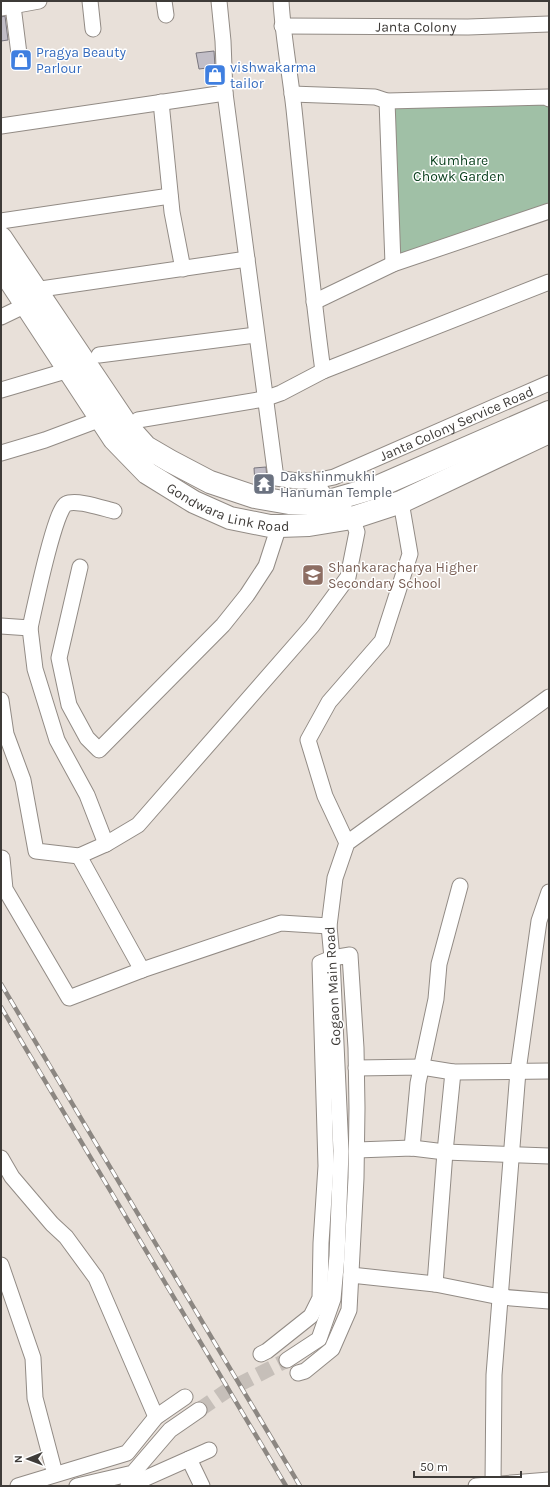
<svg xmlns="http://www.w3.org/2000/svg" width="550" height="1487" font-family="Karla,sans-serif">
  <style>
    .green { fill: #a0c0a6 }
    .building { fill: #c2bec7; stroke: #79767e }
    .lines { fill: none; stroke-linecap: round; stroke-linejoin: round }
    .street-tunnel { stroke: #c6bfb9; stroke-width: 15; stroke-dasharray: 15 8; stroke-linecap: butt }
    .street-casing { stroke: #928b85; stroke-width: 17 }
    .secondary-casing { stroke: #928b85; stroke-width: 24 }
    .street { stroke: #fff; stroke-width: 15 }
    .secondary { stroke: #fff; stroke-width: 22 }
    .rail-casing { stroke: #8c8782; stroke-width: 4.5 }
    .rail { stroke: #fff; stroke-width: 3; stroke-dasharray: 9; stroke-linecap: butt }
    .labels { text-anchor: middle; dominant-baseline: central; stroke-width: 3; stroke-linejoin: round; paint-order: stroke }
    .street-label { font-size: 14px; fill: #3e3b38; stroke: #fff }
    .shop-label { font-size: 14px; fill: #366cbe; stroke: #fff; text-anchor: start }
    .park-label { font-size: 14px; fill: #0c411f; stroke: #fff }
    .worship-label { font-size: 14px; fill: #5b616d; stroke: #fff; text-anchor: start }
    .education-label { font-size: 14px; fill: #785e54; stroke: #fff; text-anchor: start }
  </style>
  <rect width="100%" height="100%" fill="#e8e0d9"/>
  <polygon class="green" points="549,99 549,211 393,264 387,101"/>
  <g class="building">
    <polygon points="5,16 8,40 1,41 1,17"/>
    <polygon points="214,51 215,67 199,69 196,53"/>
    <polygon points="266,467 267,480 273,488 255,484 254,468"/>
  </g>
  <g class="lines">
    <polyline class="street-tunnel" points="199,1410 228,1390 287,1360"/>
    <g class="street-casing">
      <g id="street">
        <polyline points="90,1 93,29"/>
        <polyline points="164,1 166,15"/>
        <path d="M281,1c2,36 9,72 13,108 9,87 17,175 29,262"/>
        <polyline points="13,6 19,54"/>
        <polyline points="1,8 39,1"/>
        <path id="s1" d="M282,26l186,1 81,-3"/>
        <polyline points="292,94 375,97 387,101 548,97 549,99"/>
        <polyline points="387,101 393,264"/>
        <polyline points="161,102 172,212 183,269"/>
        <polyline points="1,126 225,93"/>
        <polyline points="1,221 170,196"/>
        <polyline points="34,290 247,259"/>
        <polyline points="314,302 393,264 549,211"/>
        <polyline points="1,317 26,305"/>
        <polyline points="99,355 256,335"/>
        <polyline points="1,390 69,370"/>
        <polyline points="138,420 264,399 281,393 323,371 549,282"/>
        <polyline points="1,453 45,440 101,419"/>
        <path id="s2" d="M315,489v-8l19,-4 215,-94"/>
        <polyline points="80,567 59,658 69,705 87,738 99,750 223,625 247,595 266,566 279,526"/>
        <path d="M1,626l29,2c4,-18 25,-119 36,-124 10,-5 36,4 48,7"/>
        <polyline points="30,628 35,669 57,740 87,795 106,844"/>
        <polyline points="1,700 6,734 23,780 36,851 79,856 106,844 138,825 312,626 348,577 357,532 352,518 338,503 329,502 315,481 297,481 276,478 225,93 223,41 219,1"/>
        <polyline points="347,843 325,796 308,740 329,702 382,641 410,554 401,502"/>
        <polyline points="79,856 142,970"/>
        <polyline points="2,858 5,889 69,998 142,970 281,923 329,926"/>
        <polyline points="356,1068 422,1067 453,1072 549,1071"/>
        <polyline points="412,1148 418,1083 436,999 439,964 460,886"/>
        <polyline points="357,1150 412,1148 445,1152 549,1156"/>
        <polyline points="1,1158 12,1177 52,1224 66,1237 96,1278 156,1417"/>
        <polyline points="1,1265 33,1358 35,1398 55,1474"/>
        <polyline points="351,1275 435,1284 500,1297 549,1301"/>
        <polyline points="435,1284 445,1152 453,1072"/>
        <polyline points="261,1354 267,1351 311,1316 320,1298 321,1243 326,1166 320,963 332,958 350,955 356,1048 357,1108 356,1178 349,1310 332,1349 305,1371 298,1373"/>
        <polyline points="287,1360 319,1339 333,1299 337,1256 341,1151 332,958 329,926 335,878 347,843 549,697"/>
        <polyline points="189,1459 202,1486"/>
        <polyline points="493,1484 494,1375 518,1071 539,921 549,892"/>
        <polyline points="18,1486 127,1453 156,1417 185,1397"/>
        <polyline points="77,1486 133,1473 170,1430 199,1410"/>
        <polyline points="128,1486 209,1450"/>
        <polyline points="476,1486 549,1480"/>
      </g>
    </g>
    <g class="secondary-casing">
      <g id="secondary">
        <polyline points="1,238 128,427 146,447 170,461 210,482 255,497 289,503 322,503 377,487 549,412"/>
        <path id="s3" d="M1,267l113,172 33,34 47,29 36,16 40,8h9l30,-1 43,-7 49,-16 148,-70"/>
      </g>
    </g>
    <use href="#street" class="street"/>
    <use href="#secondary" class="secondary"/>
    <g class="rail-casing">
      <g id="rail">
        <polyline points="1,984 300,1486"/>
        <polyline points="1,1007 286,1486"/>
      </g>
    </g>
    <use href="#rail" class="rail"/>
  </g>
  <defs>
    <g id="shop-square" transform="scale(1.15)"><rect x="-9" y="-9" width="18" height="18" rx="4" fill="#3f7fe0" stroke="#fff"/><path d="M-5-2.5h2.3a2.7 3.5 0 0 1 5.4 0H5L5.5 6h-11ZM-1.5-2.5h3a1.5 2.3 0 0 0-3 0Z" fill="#fff"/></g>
    <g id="temple-square" transform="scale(1.15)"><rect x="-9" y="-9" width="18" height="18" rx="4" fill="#6b7280" stroke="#fff"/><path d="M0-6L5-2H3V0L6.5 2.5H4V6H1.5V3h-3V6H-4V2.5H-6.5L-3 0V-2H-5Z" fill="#fff"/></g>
    <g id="school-square" transform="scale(1.15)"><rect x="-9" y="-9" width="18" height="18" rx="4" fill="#8d6e63" stroke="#fff"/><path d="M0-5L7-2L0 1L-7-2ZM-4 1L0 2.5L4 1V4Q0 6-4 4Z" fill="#fff"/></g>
  </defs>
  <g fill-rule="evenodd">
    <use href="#shop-square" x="21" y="60"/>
    <use href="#shop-square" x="215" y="75"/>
    <use href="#temple-square" x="264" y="484"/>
    <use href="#school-square" x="313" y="575"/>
  </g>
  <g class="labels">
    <g class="street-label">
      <text stroke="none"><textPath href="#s1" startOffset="134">Janta Colony</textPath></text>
      <text stroke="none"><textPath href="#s2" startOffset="161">Janta Colony Service Road</textPath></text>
      <text stroke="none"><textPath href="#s3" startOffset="343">Gondwara Link Road</textPath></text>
      <text transform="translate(333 986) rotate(-93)">Gogaon Main Road</text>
    </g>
    <g class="shop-label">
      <text x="36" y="52">Pragya Beauty<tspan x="36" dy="16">Parlour</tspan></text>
      <text x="230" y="67">vishwakarma<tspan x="230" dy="16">tailor</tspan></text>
    </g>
    <g class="park-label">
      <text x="459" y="160">Kumhare<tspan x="459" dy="16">Chowk Garden</tspan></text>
    </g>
    <g class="worship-label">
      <text x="280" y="476">Dakshinmukhi<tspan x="280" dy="16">Hanuman Temple</tspan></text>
    </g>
    <g class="education-label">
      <text x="328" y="567">Shankaracharya Higher<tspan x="328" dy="16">Secondary School</tspan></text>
    </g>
  </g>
  <rect width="550" height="1487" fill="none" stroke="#3e3b38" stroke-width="4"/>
  <g transform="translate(28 1459) rotate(269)" stroke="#ffffff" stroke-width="3" paint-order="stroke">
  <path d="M0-3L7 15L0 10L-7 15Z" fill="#3e3b38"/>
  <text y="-6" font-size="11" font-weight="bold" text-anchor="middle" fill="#3e3b38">N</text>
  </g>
  <path d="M414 1471v6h107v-6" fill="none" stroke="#3e3b38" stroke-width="2"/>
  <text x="420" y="1471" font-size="12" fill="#3e3b38" stroke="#ffffff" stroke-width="3" paint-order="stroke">50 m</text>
</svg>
